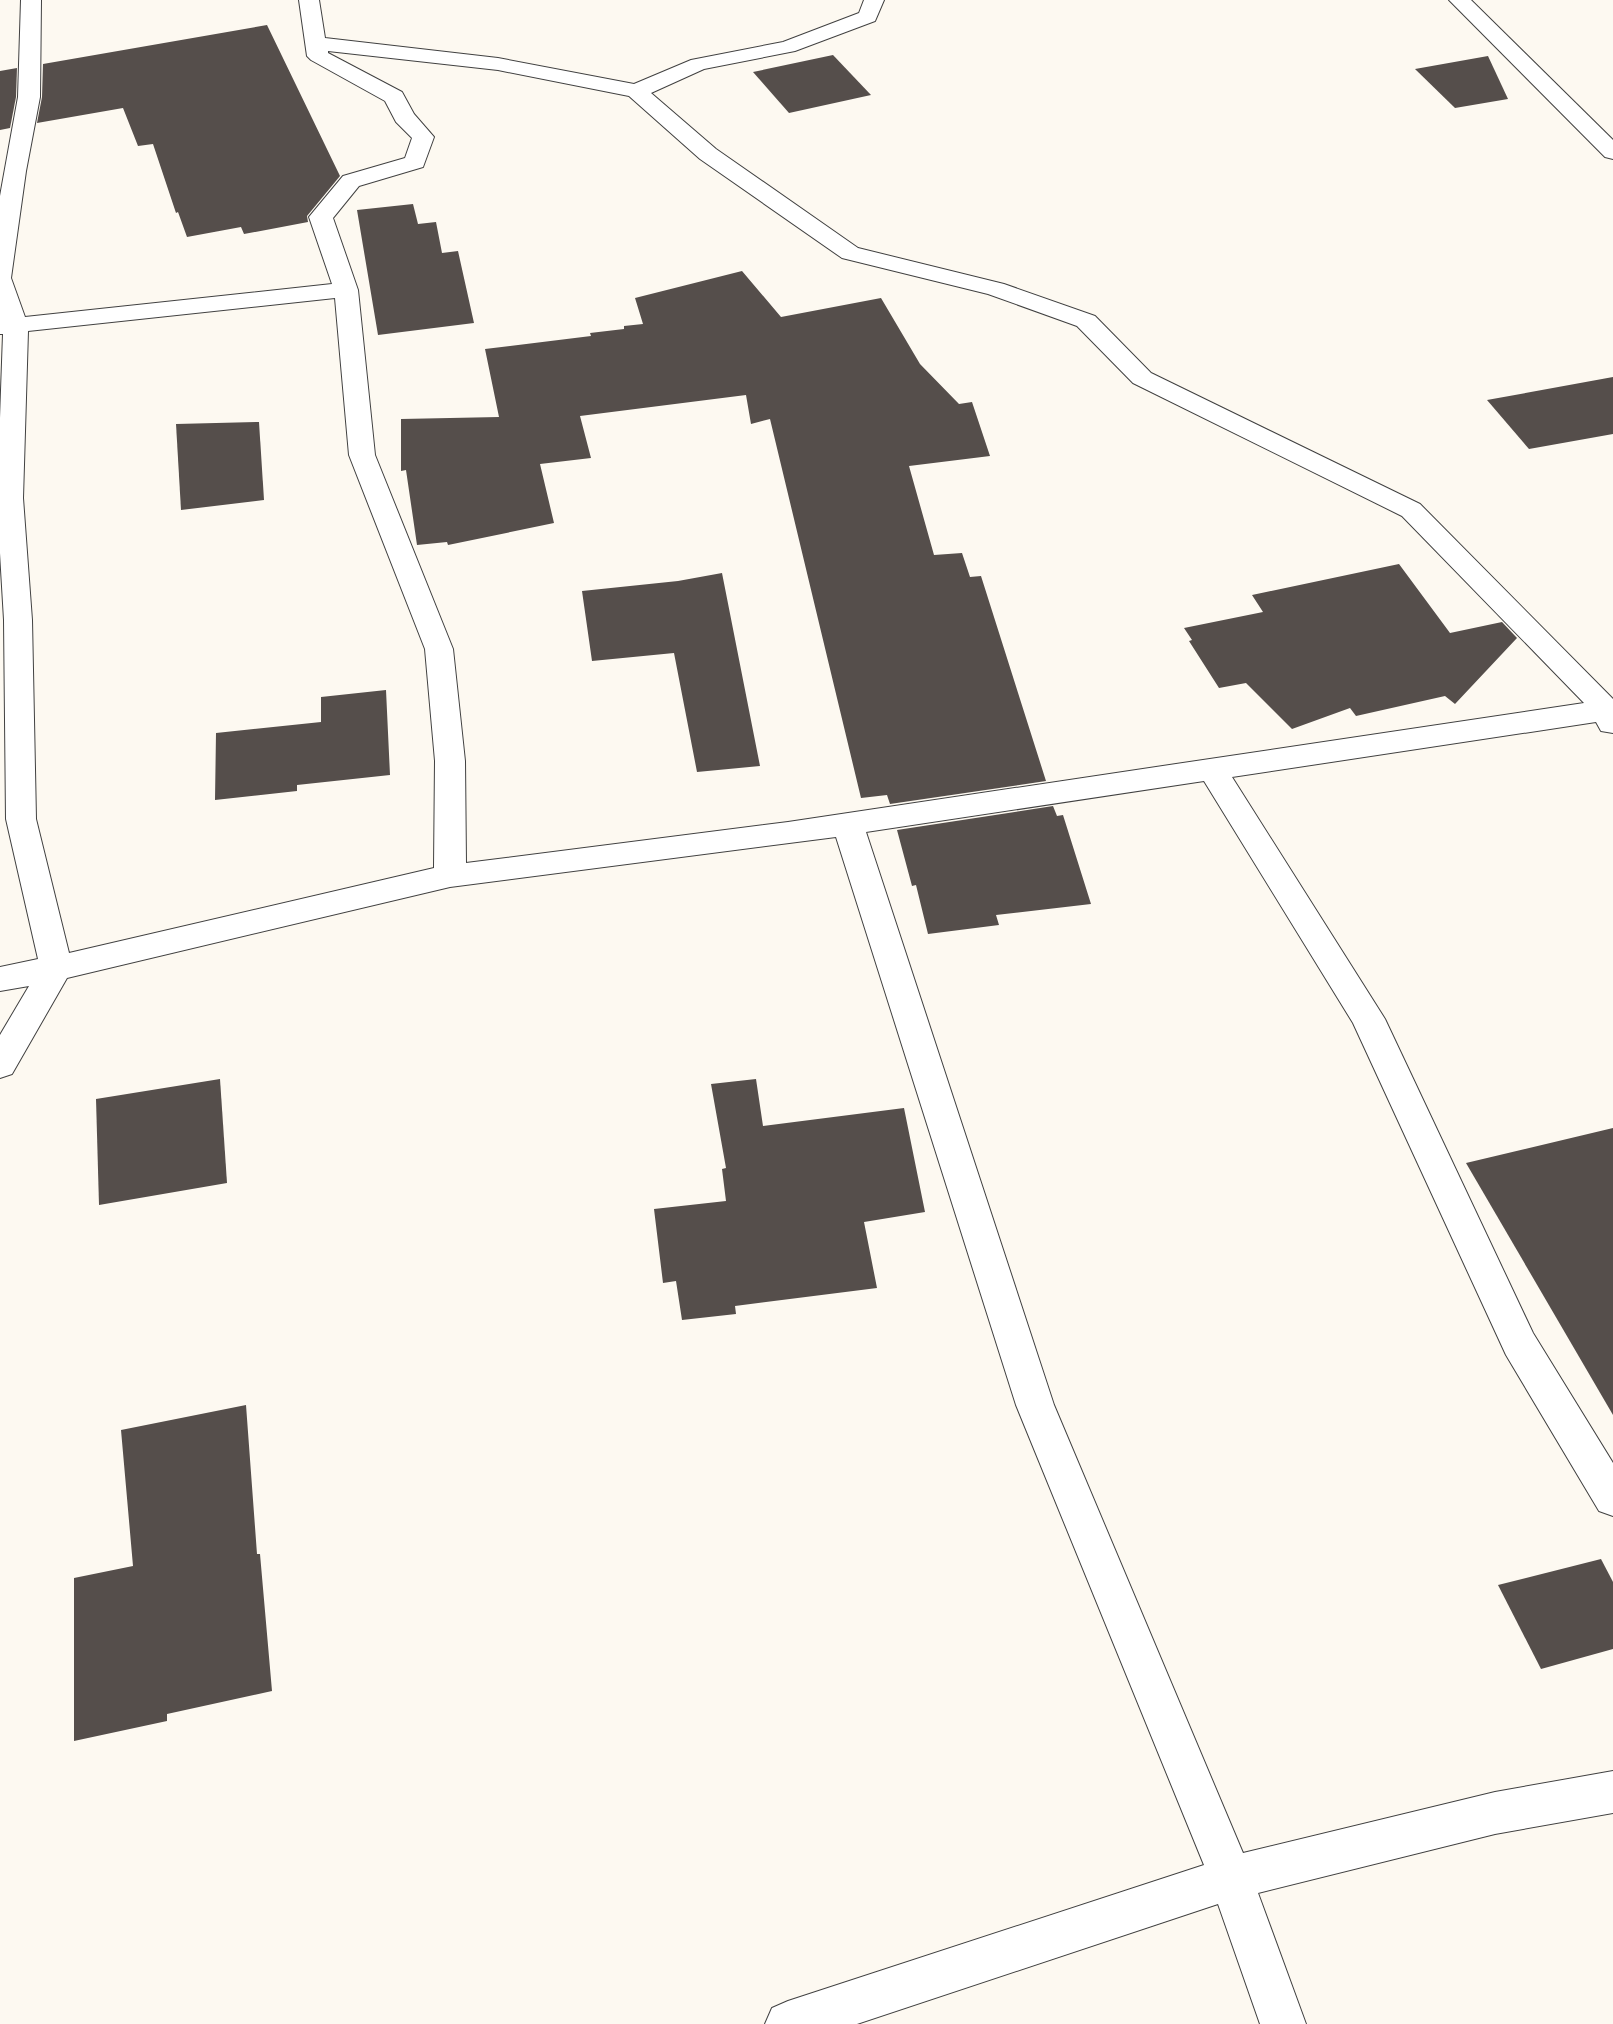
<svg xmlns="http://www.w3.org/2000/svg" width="1613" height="2024" font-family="'PT Serif',serif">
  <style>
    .building { fill: #554e4b }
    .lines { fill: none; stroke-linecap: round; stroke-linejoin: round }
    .street-casing { stroke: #414141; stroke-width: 2 }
    .street { fill: #fff; fill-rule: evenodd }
  </style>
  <rect width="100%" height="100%" fill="#fdf9f1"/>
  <g class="building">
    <polygon points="267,25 340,176 307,216 308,222 244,234 241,227 187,237 178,212 176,213 153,144 138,146 123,108 37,123 42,97 43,64"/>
    <polygon points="833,55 871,95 789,113 753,72"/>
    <polygon points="1488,56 1508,99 1455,108 1415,69"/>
    <polygon points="17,68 16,97 10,128 0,130 0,71"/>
    <polygon points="413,204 418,224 436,222 442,253 458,251 474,323 378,335 357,210"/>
    <polygon points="742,271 781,317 881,298 920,364 959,404 972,402 990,456 909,466 934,555 962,553 970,577 981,576 1046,781 890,804 887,795 861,798 770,419 751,424 746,395 580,416 591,458 540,464 554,523 448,545 447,542 417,545 406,470 401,471 401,419 499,417 485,349 591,336 590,333 624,329 624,326 643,324 635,298"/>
    <polygon points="1613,377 1613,434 1529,449 1487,400"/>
    <polygon points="259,422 264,500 181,510 176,424"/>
    <polygon points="1399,564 1450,633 1502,622 1517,638 1455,704 1445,696 1356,716 1350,708 1292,729 1246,683 1219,688 1189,641 1192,640 1184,628 1263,612 1252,595"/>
    <polygon points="722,573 760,766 697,772 674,653 592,661 582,591 678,581"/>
    <polygon points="386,690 390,775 297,785 297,791 215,800 216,733 321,722 321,697"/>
    <polygon points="1053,806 1057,816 1063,815 1091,904 996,915 999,925 928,934 916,885 912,886 897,830"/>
    <polygon points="220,1079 227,1183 99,1205 96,1099"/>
    <polygon points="756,1079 763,1126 904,1108 925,1212 864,1222 877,1288 735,1306 736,1314 682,1320 676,1281 663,1283 654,1209 726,1201 722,1169 726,1168 711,1084"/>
    <polygon points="1613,1128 1613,1415 1466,1163"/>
    <polygon points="246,1405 257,1554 260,1554 272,1691 167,1714 167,1721 74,1741 74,1578 133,1566 121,1430"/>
    <polygon points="1601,1559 1613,1582 1613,1649 1541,1669 1498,1585"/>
  </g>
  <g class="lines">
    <g class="street-casing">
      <g id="street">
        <path d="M21,0h20l-1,97 -14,74 -15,107 14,39 307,-33 -23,-67 34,-41 62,-18 7,-20 -16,-16 -11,-21 -74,-41 -4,-4 -8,-56h20l6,38 173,20 136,26 57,-24 92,-18 76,-29 5,-13h20l-9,21 -80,30 -91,18 -53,24 65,56 142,99 146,36 91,32 56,57 269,131 193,195v34l-12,-2 -5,-9 -364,55 153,242 148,314 80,130v53l-14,-5 -93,-156 -153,-332 -149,-242 -338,51 188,573 189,448 252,-61 118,-21v42l-118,21 -237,59 48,131h-46l-42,-120 -361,120h-92l7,-16 16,-7 416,-136 -188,-460 -180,-568 -386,50 -383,91 -55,96 -12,4v-43l29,-49 -29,5v-24l38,-8 -32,-140 -2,-199 -4,-67v-135l3,-84h-3v-138l18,-99zM328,51l170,19 131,26 71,63 142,99 146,36 89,32 56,57 269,133 182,187 -796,119 -322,41 -1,-102 -12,-112 -78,-194 -17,-165 -25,-72 26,-32 64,-19 11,-30 -20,-23 -12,-22 -74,-39zM335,298l14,157 76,194 10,112 -1,107 -365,85 -33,-134 -4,-199 -9,-122 5,-167z"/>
        <polygon points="1449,0 1471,0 1613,140 1613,159 1605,157"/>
      </g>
    </g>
    <use href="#street" class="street"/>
  </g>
</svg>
